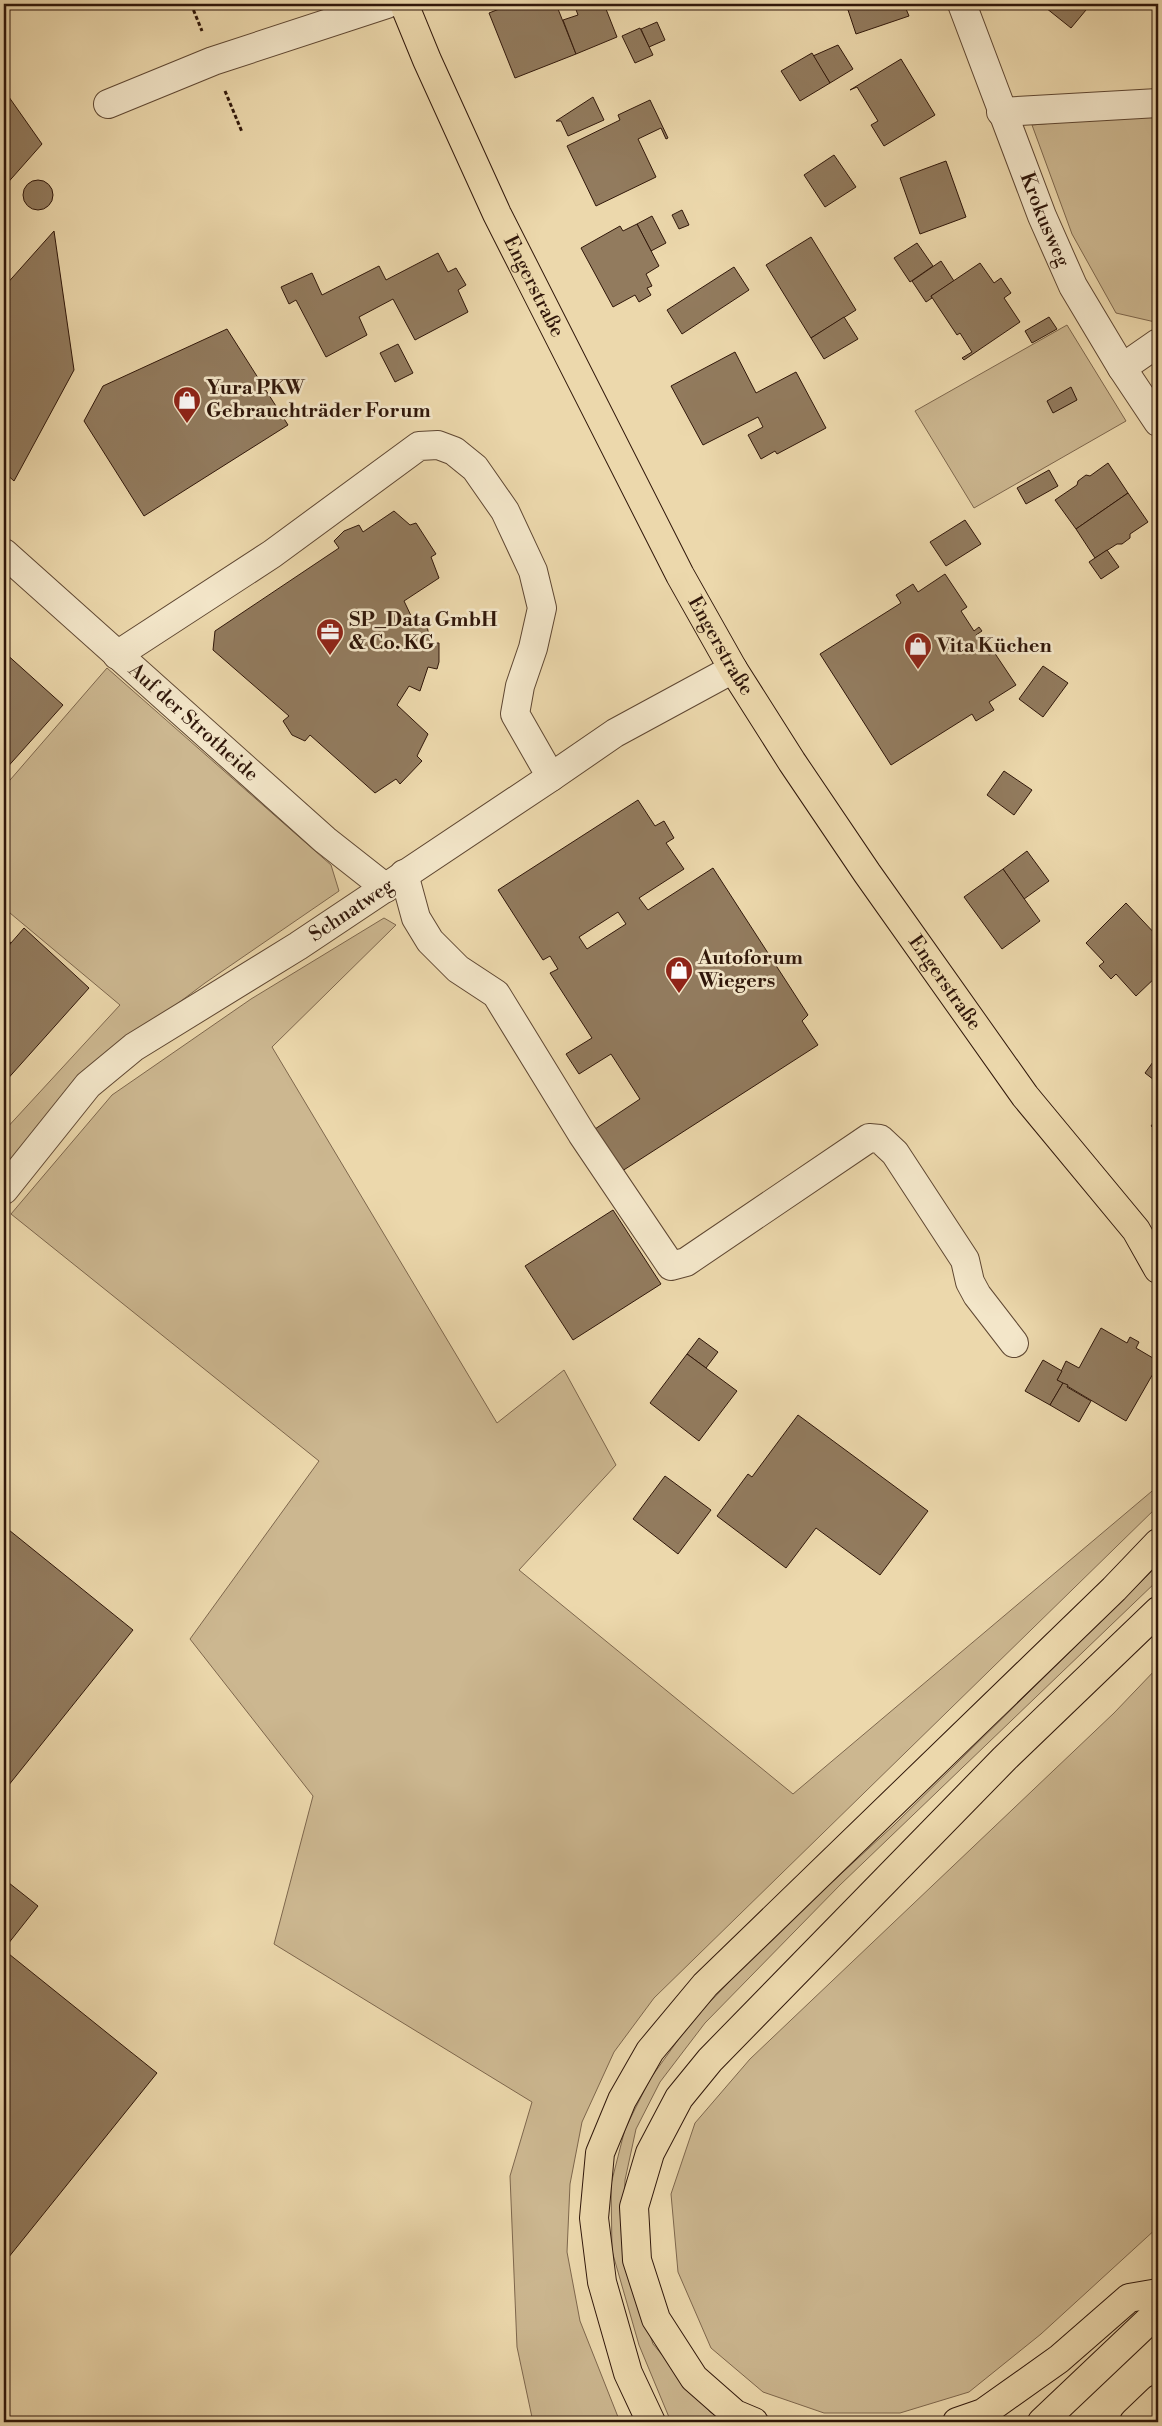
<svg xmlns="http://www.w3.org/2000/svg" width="1162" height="2426" font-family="'Libre Bodoni',serif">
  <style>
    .green { fill: #ccb790; stroke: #7e674d }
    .building { fill: #927b5e; stroke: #30170a; fill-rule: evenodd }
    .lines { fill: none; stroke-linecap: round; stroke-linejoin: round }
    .minor-casing { stroke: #5f4732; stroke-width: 30 }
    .major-casing { stroke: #30170a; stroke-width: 30 }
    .highway-casing { stroke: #30170a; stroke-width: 30 }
    .path { stroke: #30170a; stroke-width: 3; stroke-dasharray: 4 2.5; stroke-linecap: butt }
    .minor { stroke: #f3e6c9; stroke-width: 28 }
    .major { stroke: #ecd8ac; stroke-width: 28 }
    .highway { stroke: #ecd8ac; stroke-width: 28 }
    .labels { text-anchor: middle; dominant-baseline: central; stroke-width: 5; stroke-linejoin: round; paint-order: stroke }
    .street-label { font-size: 20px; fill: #30170a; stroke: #f3e6c9 }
    .poi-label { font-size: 20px; font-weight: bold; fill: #30170a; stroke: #f3e6c9; text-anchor: start }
  </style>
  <rect width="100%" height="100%" fill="#ecd8ac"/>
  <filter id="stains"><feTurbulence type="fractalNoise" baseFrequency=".004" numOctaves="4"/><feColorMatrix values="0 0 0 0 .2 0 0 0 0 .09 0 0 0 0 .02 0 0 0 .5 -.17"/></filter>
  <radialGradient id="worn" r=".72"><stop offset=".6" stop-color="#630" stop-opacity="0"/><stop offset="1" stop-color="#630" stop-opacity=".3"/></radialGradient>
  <g class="green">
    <polygon points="1158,113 1158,320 1155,322 1116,313 1072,234 1032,125"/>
    <polygon points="1067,325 1126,421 974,508 915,411"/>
    <polygon points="107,668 331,865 339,891 205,983 85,1073 4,1171 4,1131 120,1005 4,908 4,787"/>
    <polygon points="384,918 396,925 272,1047 497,1423 564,1370 616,1465 519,1570 793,1794 1158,1486 1158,1506 654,1998 614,2052 582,2122 570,2184 567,2252 580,2321 620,2422 533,2422 517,2347 510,2176 532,2102 274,1944 313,1796 190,1639 319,1461 11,1214 112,1095 251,999"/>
    <polygon points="1158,1565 1158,1580 840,1885 705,2023 660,2082 636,2129 625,2180 623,2254 653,2344 710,2412 727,2422 671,2422 639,2345 612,2251 611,2184 625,2129 650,2079 691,2022 766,1943 894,1825"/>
    <polygon points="1158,1667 1158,2227 1041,2334 969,2392 900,2413 824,2413 763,2392 711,2348 678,2272 671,2194 695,2123 750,2059 1114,1713"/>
  </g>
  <g class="building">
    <polygon points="512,4 556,4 576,54 515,78 489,13"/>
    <polygon points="574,4 604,4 617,37 576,54 563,20 578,15"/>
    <polygon points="846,4 904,4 909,16 856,34"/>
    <polygon points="1030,4 1041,4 1037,9"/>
    <polygon points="1041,4 1091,4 1071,28"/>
    <polygon points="657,22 665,40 649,47 641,29"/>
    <polygon points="640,28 653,55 635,63 622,36"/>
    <polygon points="838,45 853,69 830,83 813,56"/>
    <polygon points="812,53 830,83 800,101 781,71"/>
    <polygon points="901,59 935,115 884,146 871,125 878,121 857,87 850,90"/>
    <polygon points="4,90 42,144 4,187"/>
    <polygon points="593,97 604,120 568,136 561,121 556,121"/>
    <polygon points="650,100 668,138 666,139 661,128 638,139 656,177 596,206 567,146 620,120 618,115"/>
    <polygon points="834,155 856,187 825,207 804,175"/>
    <polygon points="946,161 966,217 920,234 900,178"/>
    <circle cx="38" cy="195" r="15"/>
    <polygon points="682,210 689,225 679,229 672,215"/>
    <polygon points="652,216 666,243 651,251 637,224"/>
    <polygon points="637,224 659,266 646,274 652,286 647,288 651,295 639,302 635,295 613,307 581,248 620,226 623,231"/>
    <polygon points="54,231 74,370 14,481 4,472 4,287"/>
    <polygon points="811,237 856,310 811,338 766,265"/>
    <polygon points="917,243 933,266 910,282 894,258"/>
    <polygon points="438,253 448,272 456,268 466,285 458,290 468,312 415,340 393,299 359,317 367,335 326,357 296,300 289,304 281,287 312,273 322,295 379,266 386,280"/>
    <polygon points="941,261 954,281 931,296 932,298 926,302 912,281"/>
    <polygon points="980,263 994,283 1001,278 1011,293 1004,298 1020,322 964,360 962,358 972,352 960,333 957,335 931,296"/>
    <polygon points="734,267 749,290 682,334 667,310"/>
    <polygon points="844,317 858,339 824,359 811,338"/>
    <polygon points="1049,317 1057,329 1032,343 1025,331"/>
    <polygon points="227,329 288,425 144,516 84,421 103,386"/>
    <polygon points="398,344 413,373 395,382 380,353"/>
    <polygon points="735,352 756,393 796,372 826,428 777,454 775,451 761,459 748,435 763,427 758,417 703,445 671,386"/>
    <polygon points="1071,387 1077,400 1053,413 1047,401"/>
    <polygon points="1108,463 1128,493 1076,529 1055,500 1077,485 1078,481 1086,475 1090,476"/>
    <polygon points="1049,470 1058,486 1026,504 1017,488"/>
    <polygon points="1128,493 1148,522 1130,534 1130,538 1122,544 1117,544 1095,558 1076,529"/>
    <polygon points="394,511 410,525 416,523 436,554 431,557 439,578 404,601 414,622 426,619 430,643 439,643 439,662 437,669 428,667 420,691 409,686 397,705 428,734 417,756 422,761 400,784 396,779 375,793 310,735 305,741 292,735 283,721 289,716 213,650 215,631 339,548 334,541 344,531 359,525 363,532"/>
    <polygon points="965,520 981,544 946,566 930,542"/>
    <polygon points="1107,550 1119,567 1101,579 1089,562"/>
    <polygon points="945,574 967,607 961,611 974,631 979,627 982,631 976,635 989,655 994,652 1016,685 989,702 994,710 976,721 972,714 891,765 820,654 901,603 896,595 913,584 918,592"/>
    <polygon points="4,652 63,705 4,771"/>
    <polygon points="1043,666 1068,683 1043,717 1019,699"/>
    <polygon points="1004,771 1032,790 1014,815 987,795"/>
    <path d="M638,800l17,26 9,-5 10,17 -8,5 18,26 -45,29 9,12 65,-42 95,147 -6,6 16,24 -199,128 -27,-42 48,-32 -29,-45 -32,20 -13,-20 26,-16 -42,-65 8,-4 -8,-13 -7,4 -45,-70zM618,912l8,12 -39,25 -8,-12z"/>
    <polygon points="1027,851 1049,881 1024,899 1003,869"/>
    <polygon points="1003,869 1040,921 1002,949 964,897"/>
    <polygon points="1126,903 1158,937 1158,975 1136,996 1116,974 1111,979 1099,966 1104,962 1086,943"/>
    <polygon points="24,928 89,988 4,1083 4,951"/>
    <polygon points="4,937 11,943 4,951"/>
    <polygon points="1158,1055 1158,1083 1145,1073"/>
    <polygon points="1158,1117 1158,1131 1151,1126"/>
    <polygon points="613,1210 661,1284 573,1340 525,1266"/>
    <polygon points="1101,1328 1127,1343 1130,1337 1139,1342 1136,1348 1158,1361 1158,1365 1126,1421 1057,1380 1066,1361 1079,1368"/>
    <polygon points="699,1338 718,1352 706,1368 687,1354"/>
    <polygon points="687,1354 737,1391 699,1441 650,1403"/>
    <polygon points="1043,1360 1062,1371 1057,1380 1063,1383 1050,1405 1025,1391"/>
    <polygon points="1063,1383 1068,1385 1067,1387 1091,1401 1079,1422 1050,1405"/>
    <polygon points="798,1415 928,1511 880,1575 816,1528 786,1568 717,1516 748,1474 752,1477"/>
    <polygon points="665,1476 711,1510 678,1554 633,1519"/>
    <polygon points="4,1526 133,1630 4,1791"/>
    <polygon points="4,1879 38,1906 4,1949"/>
    <polygon points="4,1950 157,2073 4,2263"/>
  </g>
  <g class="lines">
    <g class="minor-casing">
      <g id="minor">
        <path id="s1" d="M962,4l80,212 31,70 49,82 36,54"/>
        <polyline points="108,104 213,61 387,4"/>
        <polyline points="1001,112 1158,103"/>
        <polyline points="1122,368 1158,343"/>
        <path id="s2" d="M4,553l321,287 61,48"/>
        <polyline points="117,655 272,554 419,446 438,445 454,451 475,468 505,511 533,571 542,608 533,648 520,686 515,714 551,777"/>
        <polyline points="404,874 416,918 430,941 458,969 496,994 582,1134 671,1266 686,1262 869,1138 880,1139 895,1153 965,1260 970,1282 977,1295 1014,1343"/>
        <path id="s3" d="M4,1190l84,-105 46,-38 164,-101 253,-169 64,-44 118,-64"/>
      </g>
    </g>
    <g class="major-casing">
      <g id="major">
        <path id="s4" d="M404,4l23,56 70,154 183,361 53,94 59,93 75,111 158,223 111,134 22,39"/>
      </g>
    </g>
    <g class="highway-casing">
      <g id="highway">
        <polyline points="651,2422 628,2373 602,2282 594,2218 600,2153 622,2100 650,2051 705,1985 1114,1589 1158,1543"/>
        <polyline points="754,2422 735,2414 694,2378 656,2319 637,2260 634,2207 650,2153 679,2098 710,2060 1005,1758 1158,1611"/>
        <polyline points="957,2422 983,2413 1059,2359 1129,2298 1158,2293"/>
        <polyline points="1042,2422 1158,2312"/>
        <polyline points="1134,2422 1158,2399"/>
      </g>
    </g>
    <g class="path">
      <polyline points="191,4 202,31"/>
      <polyline points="225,91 242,132"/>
    </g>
    <use href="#minor" class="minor"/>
    <use href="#major" class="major"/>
    <use href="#highway" class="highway"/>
  </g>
  <defs>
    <g id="shop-pin" transform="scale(1.4375)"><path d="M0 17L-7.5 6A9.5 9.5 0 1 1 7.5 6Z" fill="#8f2418" stroke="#f3e6c9"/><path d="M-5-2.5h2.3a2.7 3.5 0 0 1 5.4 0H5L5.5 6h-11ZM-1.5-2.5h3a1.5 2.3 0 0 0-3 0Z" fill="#fff"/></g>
    <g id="office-pin" transform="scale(1.4375)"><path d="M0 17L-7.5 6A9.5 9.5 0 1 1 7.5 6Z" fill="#8f2418" stroke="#f3e6c9"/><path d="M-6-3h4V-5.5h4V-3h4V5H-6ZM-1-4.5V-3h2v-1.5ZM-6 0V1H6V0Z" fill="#fff"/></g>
  </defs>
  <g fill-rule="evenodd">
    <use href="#shop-pin" x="187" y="400"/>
    <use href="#office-pin" x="330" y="632"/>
    <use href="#shop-pin" x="918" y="646"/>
    <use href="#shop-pin" x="679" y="970"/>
  </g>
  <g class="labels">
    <g class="street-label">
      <text stroke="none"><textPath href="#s1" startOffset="231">Krokusweg</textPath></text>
      <text stroke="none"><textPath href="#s4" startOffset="311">Engerstraße</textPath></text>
      <text stroke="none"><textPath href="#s4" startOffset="716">Engerstraße</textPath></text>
      <text stroke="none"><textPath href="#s2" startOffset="254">Auf der Strotheide</textPath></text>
      <text stroke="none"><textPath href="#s3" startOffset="451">Schnatweg</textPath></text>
      <text stroke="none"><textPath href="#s4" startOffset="1121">Engerstraße</textPath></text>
    </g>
    <g class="poi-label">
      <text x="206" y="388">Yura PKW<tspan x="206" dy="23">Gebrauchträder Forum</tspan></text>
      <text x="349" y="620">SP_Data GmbH<tspan x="349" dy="23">&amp; Co. KG</tspan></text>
      <text x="937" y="646">Vita Küchen</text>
      <text x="698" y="958">Autoforum<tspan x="698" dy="23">Wiegers</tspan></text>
    </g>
  </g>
  <rect width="1162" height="2426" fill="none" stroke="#ecd8ac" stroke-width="20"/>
  <rect x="5" y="5" width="1152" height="2416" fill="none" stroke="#30170a" stroke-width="2.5"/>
  <rect x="10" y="10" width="1142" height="2406" fill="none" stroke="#30170a"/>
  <rect width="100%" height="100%" filter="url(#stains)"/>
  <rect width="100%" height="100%" fill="url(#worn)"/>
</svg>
